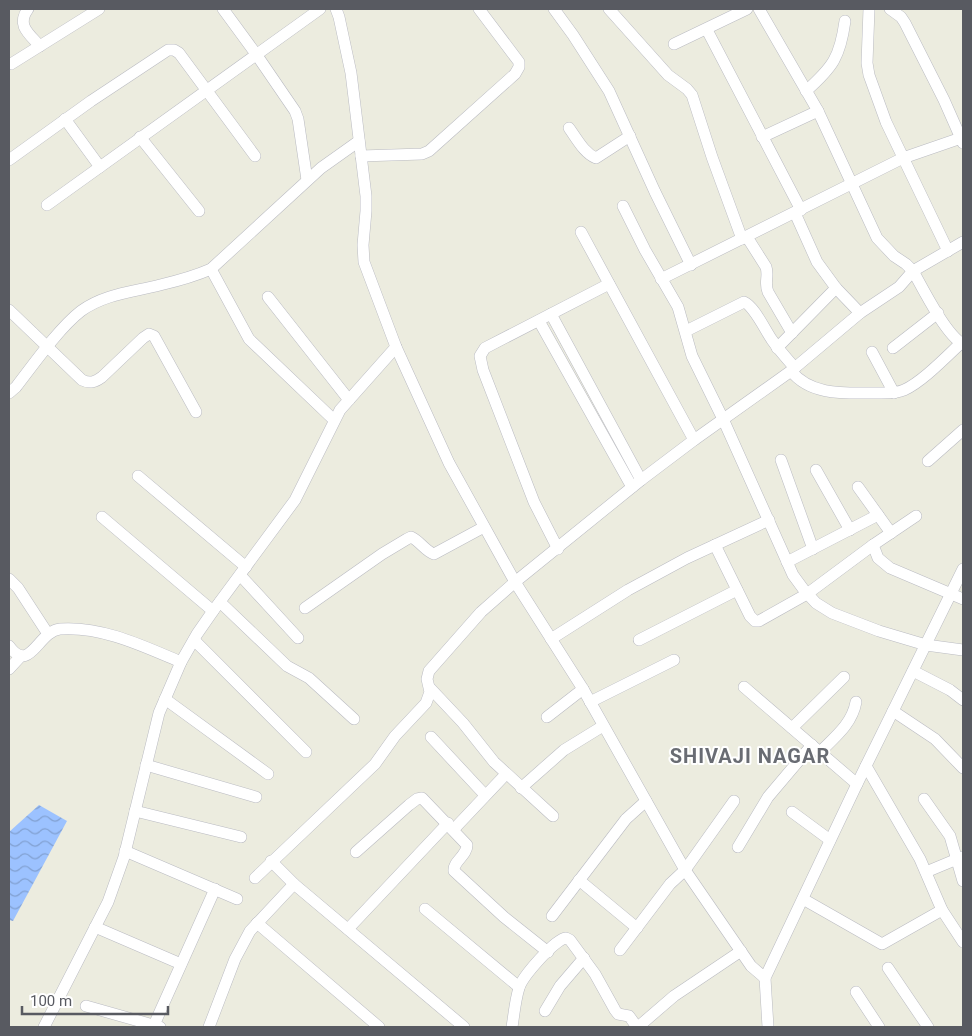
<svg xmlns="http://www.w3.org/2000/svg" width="972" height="1036" font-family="Roboto,sans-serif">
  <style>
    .water { fill: url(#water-waves) }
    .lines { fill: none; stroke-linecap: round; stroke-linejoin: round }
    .minor-casing { stroke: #babbc2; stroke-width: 12 }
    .minor { stroke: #fff; stroke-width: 11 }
    .labels { text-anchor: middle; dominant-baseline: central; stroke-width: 4; stroke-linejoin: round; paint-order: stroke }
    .district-label { font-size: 20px; font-weight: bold; letter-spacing: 1px; fill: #696c73; stroke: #fff }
  </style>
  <defs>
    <pattern id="water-waves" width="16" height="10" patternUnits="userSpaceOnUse" patternTransform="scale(1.25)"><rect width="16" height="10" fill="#9cc2ff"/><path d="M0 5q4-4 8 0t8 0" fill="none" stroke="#82a1d2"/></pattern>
  </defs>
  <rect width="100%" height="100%" fill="#ececdf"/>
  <polygon class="water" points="39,805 67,821 13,921 9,920 9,832"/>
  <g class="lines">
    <g class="minor-casing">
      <g id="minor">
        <path d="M28,9c-12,16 1,25 12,37"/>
        <polyline points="223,9 256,54 295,111 298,119 307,180"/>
        <polyline points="336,9 339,17 351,73 366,196 366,211 363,245 364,262 396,347 449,463 515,582 583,689 685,870 751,966 765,978"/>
        <polyline points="554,9 573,35 609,91 655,192 691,265"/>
        <polyline points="609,9 668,75 687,89 692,95 712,157 742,239"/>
        <path d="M759,9l59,102 59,127 17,18 12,8 7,7c10,18 33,64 50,73"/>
        <polyline points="869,9 867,63 869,75 886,122 948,251"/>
        <polyline points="890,9 901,17 905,23 944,100 963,143"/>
        <polyline points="707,30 801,210"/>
        <polyline points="674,44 747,9"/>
        <polyline points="11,64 99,9"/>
        <path d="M806,91c27,-24 34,-34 39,-70"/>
        <polyline points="65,119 100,167"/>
        <path d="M569,128c8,11 15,25 27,30l34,-22"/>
        <polyline points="140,137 199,211"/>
        <polyline points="762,137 818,111"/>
        <polyline points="361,156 422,154 429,151 515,74 519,67 519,62 479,9"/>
        <polyline points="9,160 91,101 168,50 174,50 179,53 255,156"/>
        <polyline points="47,205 320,9"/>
        <polyline points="623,206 645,250 678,307 692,356 723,419 793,575 804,590 816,603 832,613 879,631 926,645 963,650"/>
        <polyline points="795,213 817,262 836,288 860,313"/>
        <polyline points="581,232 694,440"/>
        <path d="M747,237l19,30c3,9 -2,16 2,25l24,41"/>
        <polyline points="211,269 249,339 334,420"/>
        <polyline points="661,279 903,158 961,138"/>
        <polyline points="268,297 349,400"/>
        <path d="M9,310l73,70c8,4 13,2 20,-3l41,-39 6,-4 5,2 42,76"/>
        <polyline points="551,314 641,480"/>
        <polyline points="539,321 632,487"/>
        <path d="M686,331l58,-29c10,4 21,28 28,38 7,10 15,19 23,28"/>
        <polyline points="777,348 836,288"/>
        <polyline points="893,348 938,313"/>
        <polyline points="872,352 894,393"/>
        <path d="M791,371c20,25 54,22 83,22 10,0 21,1 30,-3 18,-8 42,-33 57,-47"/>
        <path d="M9,393l7,-6c17,-22 43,-59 65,-76 23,-17 52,-19 79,-26 17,-4 35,-9 51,-16l110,-101 38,-27"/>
        <polyline points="781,460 813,549"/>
        <polyline points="928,461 963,430"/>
        <polyline points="816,470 850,530"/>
        <polyline points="138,476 246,567"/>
        <polyline points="858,487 891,533"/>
        <polyline points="916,516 873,545 878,558 890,568 963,599"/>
        <polyline points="102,517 213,611"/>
        <polyline points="715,545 750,616 755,621 759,621 807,594 873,545"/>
        <polyline points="558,549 534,502 483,370 480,356 485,348 609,284"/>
        <polyline points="787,562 878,515"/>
        <polyline points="240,575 298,638"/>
        <polyline points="9,579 18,588 48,634"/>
        <polyline points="220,602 287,666 309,678 354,719"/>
        <path d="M305,608l77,-54 25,-15 4,-2c9,4 14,14 23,17l50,-27"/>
        <polyline points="551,639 628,590 687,558 769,520"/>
        <polyline points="194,640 306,752"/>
        <polyline points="639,640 737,590"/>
        <path d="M9,646c21,29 29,-15 51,-17 42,-3 83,17 121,33"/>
        <polyline points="9,669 21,656"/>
        <polyline points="913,671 950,690 963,700"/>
        <polyline points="744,687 857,784"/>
        <polyline points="430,688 463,723 494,762 553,816"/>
        <polyline points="165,699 268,774"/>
        <polyline points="590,702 674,660"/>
        <polyline points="893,711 935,739 963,768"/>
        <polyline points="547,717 583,689"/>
        <polyline points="792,728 844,677"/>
        <polyline points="431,737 485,795"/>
        <path d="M820,752c15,-15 32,-28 36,-50"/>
        <polyline points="146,765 256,797"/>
        <polyline points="866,766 920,859 942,910 963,942"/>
        <polyline points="521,788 564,750 603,726"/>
        <polyline points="924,799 950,836 963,881"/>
        <polyline points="135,811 241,837"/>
        <polyline points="792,812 830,840"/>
        <polyline points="454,829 506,774"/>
        <polyline points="738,847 768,797 812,745"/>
        <polyline points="125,851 237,899"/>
        <path d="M356,852l53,-47 8,-6 5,-1 45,47c0,11 -14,16 -13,26l50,46 44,35"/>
        <polyline points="271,861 294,884 464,1027"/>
        <polyline points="926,872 962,857"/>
        <polyline points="255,878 375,764 395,736 426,703 430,692 427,679 429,671 481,612 515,582 641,480 694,440 791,371 860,313 899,287 913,271 963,242"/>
        <polyline points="579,880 637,928"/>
        <polyline points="803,899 882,944 942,910"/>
        <polyline points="425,909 519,987"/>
        <polyline points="552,916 626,819 646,801"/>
        <polyline points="257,923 379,1027"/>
        <polyline points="95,927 181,964"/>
        <polyline points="348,929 448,823"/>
        <polyline points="620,950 670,884 685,870 734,801"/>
        <polyline points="888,968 928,1027"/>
        <polyline points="856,992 879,1027"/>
        <polyline points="86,1006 160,1027"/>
        <polyline points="545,1011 560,986 584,958"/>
        <polyline points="154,1025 215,889"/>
        <polyline points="44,1027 108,902 124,857 159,713 181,662 197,634 213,611 295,500 340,410 396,347"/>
        <polyline points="209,1027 235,959 250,931 294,884"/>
        <path d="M512,1027c2,-12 3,-26 7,-39 3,-11 36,-49 47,-50l4,2 25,34 20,36 3,4 11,2 8,11"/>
        <polyline points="638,1027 674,996 741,951"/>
        <polyline points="768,1027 765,978 857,784 963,569"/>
      </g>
    </g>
    <use href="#minor" class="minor"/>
  </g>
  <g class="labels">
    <g class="district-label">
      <text x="750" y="756">SHIVAJI NAGAR</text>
    </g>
  </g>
  <rect width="972" height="1036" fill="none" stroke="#585a61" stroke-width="20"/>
  <path d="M22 1006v8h146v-8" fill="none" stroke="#585a61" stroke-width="2.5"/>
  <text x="30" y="1006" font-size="15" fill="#585a61" stroke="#ffffff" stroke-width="4" paint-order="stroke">100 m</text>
</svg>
